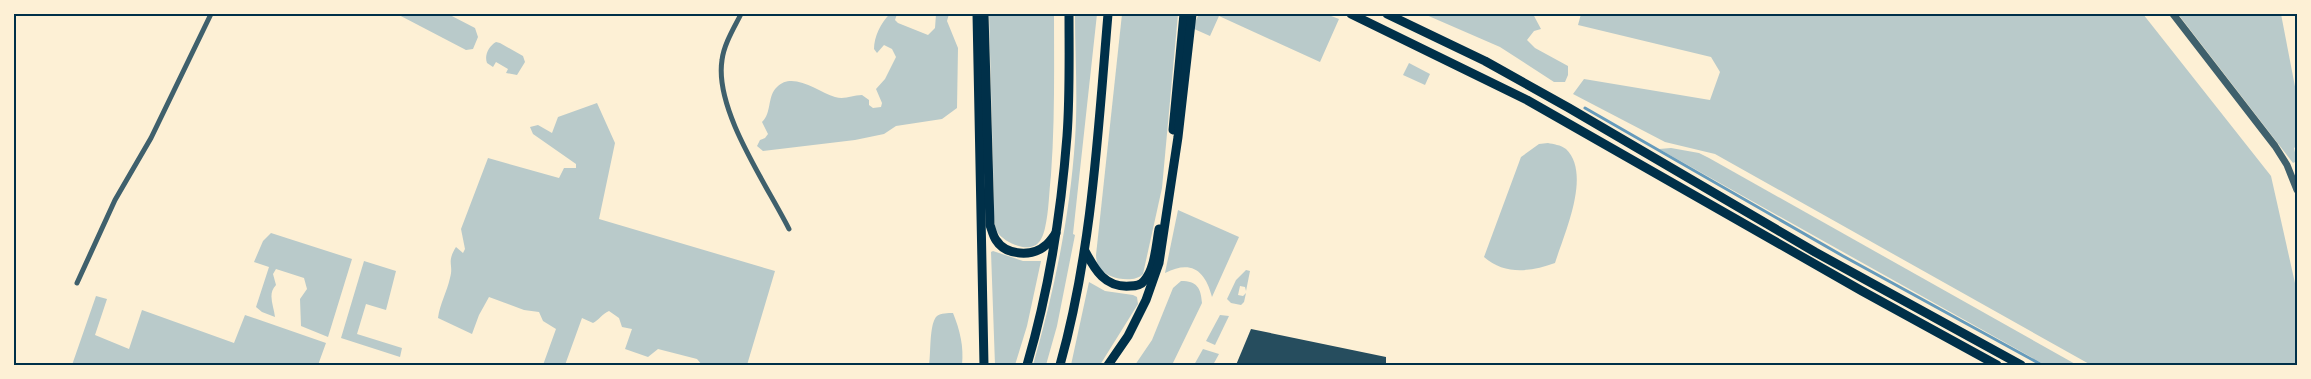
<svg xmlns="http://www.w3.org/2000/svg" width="2311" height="379" font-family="Rubik,sans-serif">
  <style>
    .green { fill: #b9caca }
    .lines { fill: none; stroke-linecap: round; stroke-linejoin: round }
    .stream { stroke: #669bbc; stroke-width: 3 }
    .building { fill: #264d5e }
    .minor { stroke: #3f606c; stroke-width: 5 }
    .tertiary { stroke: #3f606c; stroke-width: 7 }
    .primary { stroke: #003049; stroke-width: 9 }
    .neatline { fill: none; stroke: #003049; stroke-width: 2 }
  </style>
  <rect width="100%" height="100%" fill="#fdf0d5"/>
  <g class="green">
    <polygon points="397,14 409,14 414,16 416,14 448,14 475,28 478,37 473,49 466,50"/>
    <path d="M890,14h7l-2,6 3,3 30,12 7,-7 1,-14h13l-2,7 11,27 -1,60 -15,11 -46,7 -12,8 -29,6 -92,11 -6,-5 3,-6 5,-2 3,-4 -6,-12c10,-9 5,-26 15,-35 16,-16 41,5 58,10 10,3 17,-2 27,-2l7,5v5l4,3 8,-1 1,-4 -6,-14 9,-10 11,-22 -4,-8 -8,-4 -7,8 -3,-4c0,-12 7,-27 16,-35z"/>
    <path d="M989,14h65c0,54 1,107 -3,161 -2,17 -2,36 -6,53 -1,4 -3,11 -6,14 -9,12 -34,1 -41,-9 -5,-8 -4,-21 -4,-30z"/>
    <path d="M1075,14h22l-24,220 2,1 -18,91 -11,39h-13c21,-73 37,-149 42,-225 3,-42 0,-84 0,-126z"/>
    <path d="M1122,14h56l-16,174 -19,86c-9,10 -37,5 -44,-7 -2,-4 -3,-8 -3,-12z"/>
    <polygon points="1199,14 1326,14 1339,19 1320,62 1219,16 1210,36 1192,28"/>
    <polygon points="1424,14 1533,14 1541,29 1534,31 1527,40 1535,48 1568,66 1568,75 1565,82 1554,82 1500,47"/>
    <polygon points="1581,14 2143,14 2271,176 2297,292 2297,365 2091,365 1715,154 1665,142 1573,94 1584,79 1710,100 1720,72 1711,57 1578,25"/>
    <polygon points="2178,14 2281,14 2297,97 2297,146 2294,148 2297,161 2293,163"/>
    <path d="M496,42l4,1 23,13 2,6 -8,13 -11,-2 2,-4 -12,-7 -3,5 -6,-4c-3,-8 2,-17 9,-21z"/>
    <polygon points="1409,63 1430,74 1425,85 1403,75"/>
    <path d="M597,103l18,40 -16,76 176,52 -28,94h-45l-5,-6 -39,-10 -10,8 -23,-8 7,-20 -10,-2 -3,-9 -10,-7c-7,3 -10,9 -16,12l-11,-5 -17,47h-22l13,-36 -13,-8 -4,-9 -15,-2 -35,-13 -10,18 -7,19 -34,-16c2,-15 9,-26 12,-40 4,-14 -4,-15 6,-31l7,6 2,-4 -4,-20 27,-71 71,20 5,-10h12v-4l-43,-30 -3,-7 8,-2 14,8 6,-16z"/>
    <path d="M1548,143c5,1 13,2 18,6 26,25 -2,85 -11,114 -24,9 -51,12 -71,-6l37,-100 18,-13z"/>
    <polygon points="1671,148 1699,153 1709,158 2077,365 2045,365 1659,149"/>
    <path d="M1178,210l61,27 -27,60c-7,-27 -21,-37 -47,-24z"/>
    <path d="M271,233l81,26 -24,78 -27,-11 -1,-27 7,-10 -3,-11 -28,-9 -3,5 3,11c-9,9 -2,21 -1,32l-13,-5 -6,-5 13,-40 -15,-5 9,-21z"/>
    <polygon points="993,251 1023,261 1041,261 1027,326 1015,365 995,365 991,252"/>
    <polygon points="364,261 396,271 386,310 366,304 357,334 402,348 400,357 341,338"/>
    <polygon points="1246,270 1250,271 1246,291 1245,287 1240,286 1238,295 1243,296 1246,293 1244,302 1241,305 1231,303 1227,299 1236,280"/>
    <path d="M1181,281c16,0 20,7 21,22l-30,62h-37l17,-25 21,-52z"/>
    <polygon points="1089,282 1105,291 1133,295 1137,297 1138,304 1100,365 1071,365"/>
    <polygon points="96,296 107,299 95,335 129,349 142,310 234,343 245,315 326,343 318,365 72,365"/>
    <path d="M953,313c7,17 11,34 9,52h-33c2,-11 0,-42 8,-49 4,-3 11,-3 16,-3z"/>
    <polygon points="1220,315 1229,316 1215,345 1206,341"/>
    <polygon points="1203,349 1219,354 1213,365 1194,365"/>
  </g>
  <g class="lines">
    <polyline class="stream" points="1585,108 1843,256 2042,365"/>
  </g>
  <polygon class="building" points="1251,329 1386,357 1386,365 1236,365"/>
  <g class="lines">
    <g class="minor">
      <path d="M741,14c-7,14 -17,30 -19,46 -8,50 45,125 67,169"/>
      <polyline points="77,283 115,200 151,138 211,14"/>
    </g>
    <polyline class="tertiary" points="2173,14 2275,146 2287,165 2297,190"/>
    <g class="primary">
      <polyline points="977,14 984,365"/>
      <path d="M984,14l6,211c2,5 3,11 6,15 10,16 37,17 50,5 4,-3 7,-8 10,-12"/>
      <polyline points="1351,14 1527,100 1862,291 1997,365"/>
      <polyline points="1387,14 1485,61 1569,108 1815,252 2021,365"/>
      <polyline points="1173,130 1184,14"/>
      <path d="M1085,251c10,19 20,37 45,35 5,0 11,-1 14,-5 11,-12 12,-36 15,-52"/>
      <path d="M1027,365c22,-75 34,-151 40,-229 3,-40 2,-82 2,-122"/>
      <path d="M1060,365c32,-114 38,-233 48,-351"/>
      <polyline points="1108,365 1128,336 1146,300 1159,263 1178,137 1192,14"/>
    </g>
  </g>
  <rect width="2311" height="379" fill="none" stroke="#fdf0d5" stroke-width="30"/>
  <rect x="15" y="15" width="2281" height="349" class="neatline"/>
</svg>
